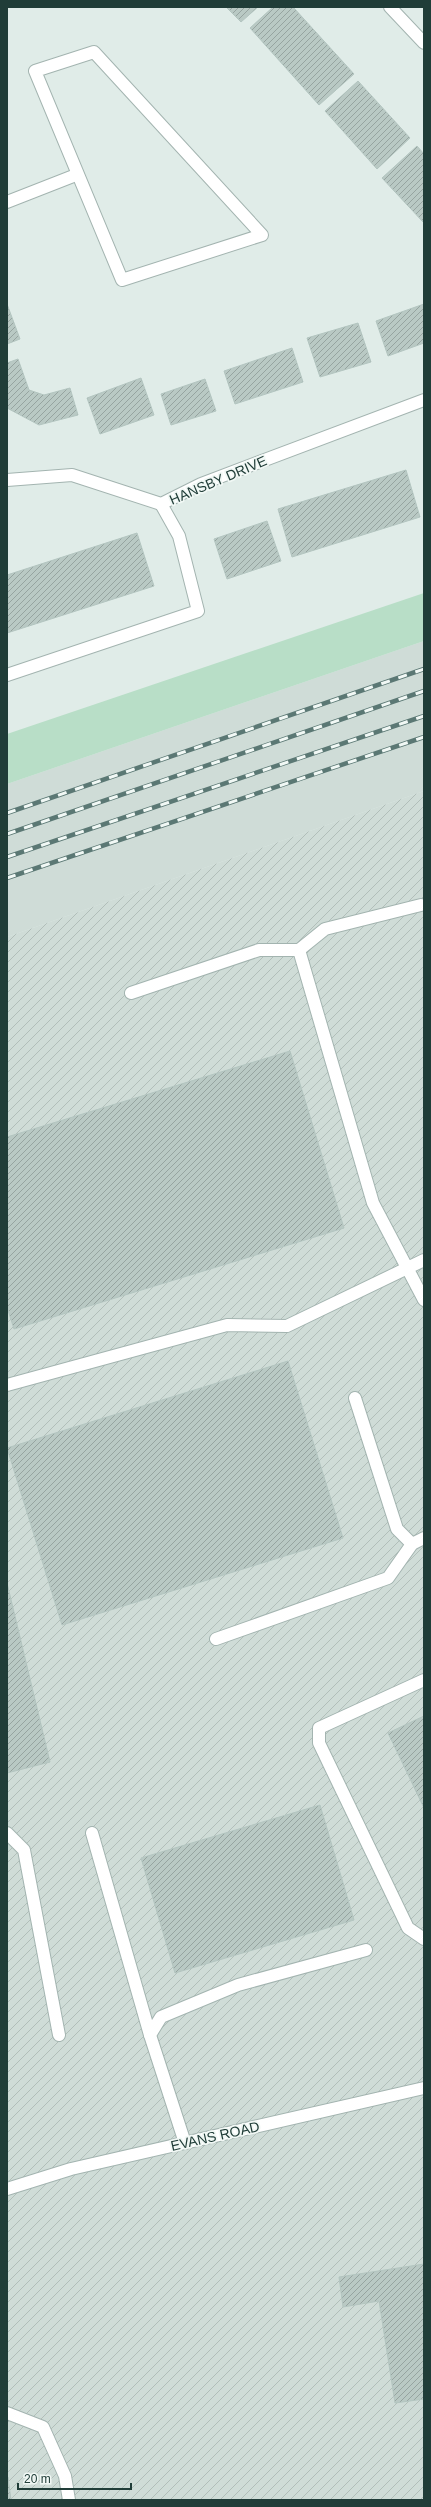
<svg xmlns="http://www.w3.org/2000/svg" width="431" height="2507" font-family="Arial,sans-serif">
  <style>
    .built { fill: #cfdcd7 }
    .industrial { fill: url(#industrial-furrows) }
    .grass { fill: #b8dec7 }
    .building { fill: url(#building-hatch); stroke: #b3c5c0 }
    .lines { fill: none; stroke-linecap: round; stroke-linejoin: round }
    .minor-casing { stroke: #a3b4b0; stroke-width: 14 }
    .minor { stroke: #fff; stroke-width: 12 }
    .rail-casing { stroke: #5b7874; stroke-width: 4.5 }
    .rail { stroke: #f1f8f5; stroke-width: 3; stroke-dasharray: 9; stroke-linecap: butt }
    .labels { text-anchor: middle; dominant-baseline: central; stroke-width: 3.5; stroke-linejoin: round; paint-order: stroke }
    .street-label { font-size: 14px; fill: #203d38; stroke: #f1f8f5 }
  </style>
  <defs>
    <pattern id="industrial-furrows" width="10" height="10" patternUnits="userSpaceOnUse"><rect width="10" height="10" fill="#cfdcd7"/><path d="M-1 1l2-2M0 10L10 0M9 11l2-2" fill="none" stroke="#b1beb9"/></pattern>
    <pattern id="building-hatch" width="6" height="6" patternUnits="userSpaceOnUse"><rect width="6" height="6" fill="#b9c9c4"/><path d="M-1 1l2-2M0 6l6-6M5 7l2-2" fill="none" stroke="#96a4a0"/></pattern>
  </defs>
  <rect width="100%" height="100%" fill="#e0ece8"/>
  <polygon class="built" points="424,641 424,791 7,937 7,784"/>
  <polygon class="industrial" points="424,791 424,2500 7,2500 7,937"/>
  <polygon class="grass" points="424,593 424,641 7,784 7,734"/>
  <g class="building">
    <polygon points="226,7 258,7 241,22"/>
    <polygon points="273,7 293,7 354,74 319,105 250,28"/>
    <polygon points="358,81 410,138 377,169 325,111"/>
    <polygon points="417,146 424,154 424,223 382,178"/>
    <polygon points="7,304 20,339 7,344"/>
    <polygon points="424,304 424,343 388,356 376,321"/>
    <polygon points="358,323 371,362 320,377 307,338"/>
    <polygon points="292,348 303,382 235,404 224,371"/>
    <polygon points="18,359 29,390 44,395 70,388 78,415 39,425 7,408 7,363"/>
    <polygon points="141,378 154,415 100,434 87,398"/>
    <polygon points="205,379 216,411 171,425 161,394"/>
    <polygon points="406,470 420,517 292,557 278,509"/>
    <polygon points="267,521 281,561 227,579 214,539"/>
    <polygon points="137,533 154,586 7,633 7,575"/>
    <polygon points="290,1051 344,1228 14,1329 7,1307 7,1137"/>
    <polygon points="288,1361 343,1538 62,1625 7,1448"/>
    <polygon points="7,1583 50,1762 7,1773"/>
    <polygon points="424,1716 424,1808 388,1733"/>
    <polygon points="320,1805 354,1920 175,1973 141,1858"/>
    <polygon points="424,2264 424,2399 395,2403 379,2301 343,2307 339,2277"/>
    <polygon points="7,2477 8,2477 11,2500 7,2500"/>
  </g>
  <g class="lines">
    <g class="minor-casing">
      <g id="minor">
        <polyline points="390,7 424,43"/>
        <polygon points="94,52 262,235 122,280 35,71"/>
        <polyline points="7,202 76,175"/>
        <polyline points="7,480 72,475 161,504 201,484 424,400"/>
        <polyline points="7,675 198,611 179,536 161,504"/>
        <polyline points="299,950 325,929 421,905"/>
        <polyline points="131,993 259,950 299,950 373,1203 424,1300"/>
        <polyline points="7,1385 227,1325 287,1326 424,1260"/>
        <polyline points="355,1398 397,1529 412,1544"/>
        <polyline points="216,1639 388,1578 412,1544 424,1538"/>
        <polyline points="424,1680 319,1728 319,1743 408,1928 424,1939"/>
        <polyline points="7,1833 24,1850 59,2035"/>
        <polyline points="92,1833 150,2035"/>
        <polyline points="185,2143 150,2035 161,2017 238,1985 366,1950"/>
        <polyline points="7,2189 71,2169 424,2088"/>
        <polyline points="7,2413 43,2427 65,2476 69,2500"/>
      </g>
    </g>
    <use href="#minor" class="minor"/>
    <g class="rail-casing">
      <g id="rail">
        <polyline points="7,813 424,669"/>
        <polyline points="7,834 424,691"/>
        <polyline points="7,857 424,716"/>
        <polyline points="7,878 424,737"/>
      </g>
    </g>
    <use href="#rail" class="rail"/>
  </g>
  <g class="labels">
    <g class="street-label">
      <text transform="translate(218 480) rotate(-23)">HANSBY DRIVE</text>
      <text transform="translate(215 2136) rotate(-13)">EVANS ROAD</text>
    </g>
  </g>
  <rect width="431" height="2507" fill="none" stroke="#203d38" stroke-width="16"/>
  <path d="M18 2483v6h113v-6" fill="none" stroke="#203d38" stroke-width="2"/>
  <text x="24" y="2483" font-size="12" fill="#203d38" stroke="#f1f8f5" stroke-width="3" paint-order="stroke">20 m</text>
</svg>
